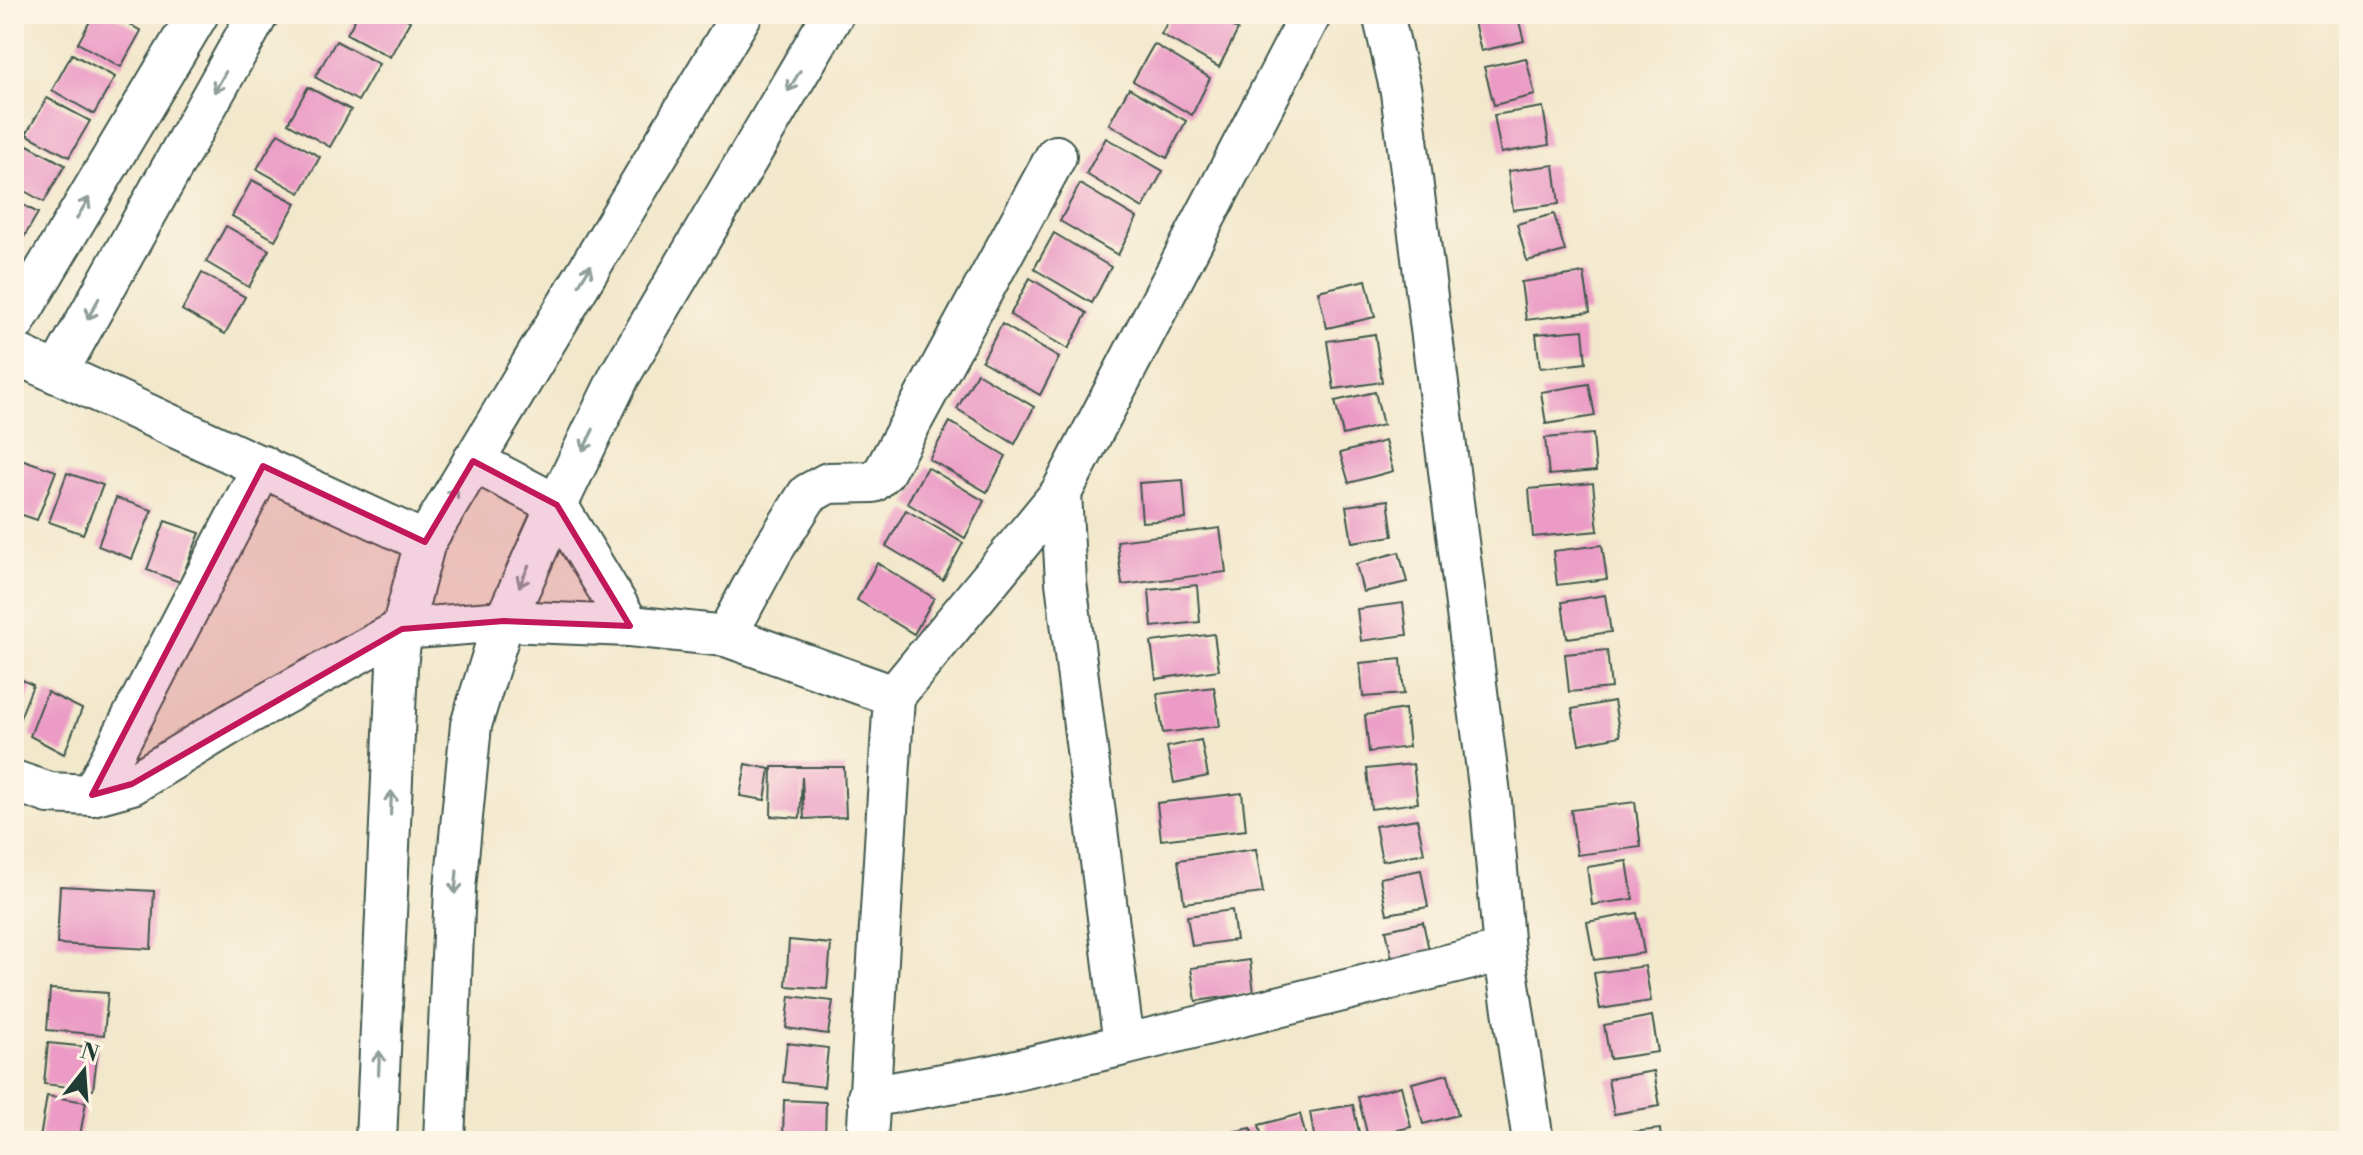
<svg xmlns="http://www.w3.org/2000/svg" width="2363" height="1155" font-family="'Libre Bodoni',serif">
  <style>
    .building { fill: #eb9bc5 }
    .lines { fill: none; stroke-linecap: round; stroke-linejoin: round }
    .street-casing { stroke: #3f574b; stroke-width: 44 }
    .street { stroke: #fff; stroke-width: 40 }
    .oneway { stroke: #8f9e9a }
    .marked { fill: #c2185b; fill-opacity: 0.2; stroke: #c2185b; stroke-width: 6; stroke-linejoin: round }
  </style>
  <rect width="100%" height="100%" fill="#fcf5e5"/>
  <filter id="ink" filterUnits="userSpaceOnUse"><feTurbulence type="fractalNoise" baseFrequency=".0125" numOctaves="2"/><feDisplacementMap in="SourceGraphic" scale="16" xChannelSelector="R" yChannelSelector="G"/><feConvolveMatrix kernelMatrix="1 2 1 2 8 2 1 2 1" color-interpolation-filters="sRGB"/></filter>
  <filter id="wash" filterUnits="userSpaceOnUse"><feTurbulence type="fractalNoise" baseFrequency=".006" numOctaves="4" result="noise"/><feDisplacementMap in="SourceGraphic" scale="32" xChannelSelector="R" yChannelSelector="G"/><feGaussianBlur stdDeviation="1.8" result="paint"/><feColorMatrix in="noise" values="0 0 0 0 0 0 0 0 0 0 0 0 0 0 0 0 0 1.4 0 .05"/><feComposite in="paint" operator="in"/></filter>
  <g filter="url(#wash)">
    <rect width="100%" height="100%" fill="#f2e8cc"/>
    <g id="blocks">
      <g class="building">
        <polygon points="94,14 111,14 141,31 121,67 78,43"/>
        <polygon points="358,14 398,14 410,21 390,57 347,34"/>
        <polygon points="1172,14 1210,14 1238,30 1219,67 1161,34"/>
        <polygon points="1472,14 1517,14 1524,41 1481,51"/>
        <polygon points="336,41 379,64 358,101 315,77"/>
        <polygon points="1154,44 1210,78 1192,115 1133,81"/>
        <polygon points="72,54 115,77 94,114 52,90"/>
        <polygon points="1526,58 1535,95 1494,105 1484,67"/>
        <polygon points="308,87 351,110 330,147 288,123"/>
        <polygon points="1129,88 1186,121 1167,158 1109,124"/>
        <polygon points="47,98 90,121 69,157 26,134"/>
        <polygon points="1543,107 1549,145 1501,153 1494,115"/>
        <polygon points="278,133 320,157 300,193 257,169"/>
        <polygon points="1106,138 1163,171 1143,208 1086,174"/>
        <polygon points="22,142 65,165 44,202 14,185 14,156"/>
        <polygon points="1554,165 1559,204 1513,210 1508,171"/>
        <polygon points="252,180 296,203 275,240 232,216"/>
        <polygon points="1080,184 1137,218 1118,255 1060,221"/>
        <polygon points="14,200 38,213 17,249 14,248"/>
        <polygon points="1554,214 1565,251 1527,261 1517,224"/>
        <polygon points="226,226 269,250 249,287 206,262"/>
        <polygon points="1054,233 1111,267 1092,303 1034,269"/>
        <polygon points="202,273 245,297 225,334 182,310"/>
        <polygon points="1584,273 1590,312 1526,320 1521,282"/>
        <polygon points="1030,278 1087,313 1068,349 1010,315"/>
        <polygon points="1366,280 1375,317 1327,328 1318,291"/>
        <polygon points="1002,324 1059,358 1040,395 982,361"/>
        <polygon points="1583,330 1586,363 1540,368 1536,334"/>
        <polygon points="1375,334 1382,382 1334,389 1327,341"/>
        <polygon points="977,373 1034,407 1015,444 957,409"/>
        <polygon points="1589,384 1595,416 1546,424 1541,392"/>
        <polygon points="1375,392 1383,425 1343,435 1335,401"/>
        <polygon points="950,422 1006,456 987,492 929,459"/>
        <polygon points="1593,434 1596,471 1549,475 1545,438"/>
        <polygon points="1385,441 1393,471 1349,483 1340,453"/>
        <polygon points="21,459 56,471 37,520 14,512 14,478"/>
        <polygon points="927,467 984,501 965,538 907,503"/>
        <polygon points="67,473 103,485 83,534 49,522"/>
        <polygon points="1183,480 1186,519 1142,522 1139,483"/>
        <polygon points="1593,483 1598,531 1533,537 1529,489"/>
        <polygon points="116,498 152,510 132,559 98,546"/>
        <polygon points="1388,500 1393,536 1352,542 1346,506"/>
        <polygon points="906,510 963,543 943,580 886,546"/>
        <polygon points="165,521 200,533 180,582 147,570"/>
        <polygon points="1220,528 1226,572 1122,585 1117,541"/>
        <polygon points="1602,545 1607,579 1557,585 1553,551"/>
        <polygon points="1399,552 1407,582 1363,592 1356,564"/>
        <polygon points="877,563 934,598 914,634 857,600"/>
        <polygon points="1197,585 1200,622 1152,627 1149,590"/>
        <polygon points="1605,595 1611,632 1567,638 1562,602"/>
        <polygon points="1403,603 1407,635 1361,641 1357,609"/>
        <polygon points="1214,634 1219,670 1156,679 1151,642"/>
        <polygon points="1607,650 1611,688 1569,692 1565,654"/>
        <polygon points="1401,659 1404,694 1363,697 1360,663"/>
        <polygon points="14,676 33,685 14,733"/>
        <polygon points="1214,687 1220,726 1163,733 1157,694"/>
        <polygon points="47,692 82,709 64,754 30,736"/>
        <polygon points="1614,701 1620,736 1579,744 1572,709"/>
        <polygon points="1405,709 1409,747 1369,752 1365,715"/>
        <polygon points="1201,740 1208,776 1174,783 1167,747"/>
        <polygon points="746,764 770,769 765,800 740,796"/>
        <polygon points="1413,764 1418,803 1371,809 1367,769"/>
        <polygon points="772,767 844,767 846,817 804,819 802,777 800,818 771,816"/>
        <polygon points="1242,793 1246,830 1161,840 1157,803"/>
        <polygon points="1635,802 1641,847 1577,855 1571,810"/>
        <polygon points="1417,819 1424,853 1382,861 1375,826"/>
        <polygon points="1256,849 1263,893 1184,903 1178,860"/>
        <polygon points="1627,861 1633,899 1592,905 1587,867"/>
        <polygon points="1421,870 1428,907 1387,914 1380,878"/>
        <polygon points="60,886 154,891 151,949 57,944"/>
        <polygon points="1232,910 1236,940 1192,946 1187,916"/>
        <polygon points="1637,913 1644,953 1594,960 1587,922"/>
        <polygon points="1423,922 1430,955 1393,963 1386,930"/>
        <polygon points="789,940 831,944 827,989 786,986"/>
        <polygon points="1250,960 1254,993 1196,1001 1191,968"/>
        <polygon points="1645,966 1651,1001 1600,1009 1594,973"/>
        <polygon points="50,989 108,993 104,1035 47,1030"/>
        <polygon points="790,996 833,1001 828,1034 786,1028"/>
        <polygon points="1652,1016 1658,1052 1610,1059 1604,1025"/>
        <polygon points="48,1043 98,1048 93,1090 44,1084"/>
        <polygon points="787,1043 828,1048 824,1087 783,1082"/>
        <polygon points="1654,1071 1660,1106 1614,1114 1608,1079"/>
        <polygon points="1448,1074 1458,1115 1423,1124 1412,1083"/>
        <polygon points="1401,1086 1411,1127 1368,1137 1358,1097"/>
        <polygon points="47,1096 86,1102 79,1141 40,1138"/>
        <polygon points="784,1100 826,1102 825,1140 783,1138"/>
        <polygon points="1353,1105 1361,1141 1315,1141 1310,1112"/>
        <polygon points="1300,1114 1307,1141 1263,1141 1259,1125"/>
        <polygon points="1251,1128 1254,1141 1209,1141 1208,1137"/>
        <polygon points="1660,1129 1661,1141 1616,1141 1615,1134"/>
      </g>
    </g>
  </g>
  <g filter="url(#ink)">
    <use href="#blocks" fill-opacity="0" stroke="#3f574b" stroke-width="2"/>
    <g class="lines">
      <g class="street-casing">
        <g id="street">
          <polyline points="1383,14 1401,92 1491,802 1504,951 1533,1141"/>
          <polyline points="14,323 198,14"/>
          <polyline points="14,353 425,542"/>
          <polyline points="57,373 258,14"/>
          <polyline points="473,461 557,505 630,626"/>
          <polyline points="1061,493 1311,14"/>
          <polyline points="726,636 772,551 808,494 828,483 873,482 884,472 1056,156"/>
          <polyline points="14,781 49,793 92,795 132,784 237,720 402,629 504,621 630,626 726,636 894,696"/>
          <polyline points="92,795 263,466"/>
          <polyline points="868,1097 995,1075 1124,1045"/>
          <polyline points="376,1141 397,666 402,629 425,542 742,14"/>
          <polyline points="444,1141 455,888 471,725 500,632 557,505 620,375 833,14"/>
          <polyline points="867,1141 894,696 1061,493 1066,582 1124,1045 1504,951"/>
        </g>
      </g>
      <use href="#street" class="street"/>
    </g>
    <defs><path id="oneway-shaft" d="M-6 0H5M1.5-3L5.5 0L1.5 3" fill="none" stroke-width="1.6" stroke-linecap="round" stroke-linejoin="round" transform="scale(2)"/></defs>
    <g class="oneway">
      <use href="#oneway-shaft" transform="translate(794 81) rotate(121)"/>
      <use href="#oneway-shaft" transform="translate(220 82) rotate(119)"/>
      <use href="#oneway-shaft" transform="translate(83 208) rotate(-59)"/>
      <use href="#oneway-shaft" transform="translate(585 275) rotate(-59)"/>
      <use href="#oneway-shaft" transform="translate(93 309) rotate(119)"/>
      <use href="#oneway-shaft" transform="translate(588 440) rotate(116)"/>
      <use href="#oneway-shaft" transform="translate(451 498) rotate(-59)"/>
      <use href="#oneway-shaft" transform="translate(524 576) rotate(114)"/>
      <use href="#oneway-shaft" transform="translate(391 803) rotate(-88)"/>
      <use href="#oneway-shaft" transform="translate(456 882) rotate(95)"/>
      <use href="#oneway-shaft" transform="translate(379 1063) rotate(-88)"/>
    </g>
  </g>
  <path class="marked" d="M473,461l84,44 73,121 -126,-5 -102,8 -270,155 -40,11 171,-329 162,76z"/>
  <rect width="2363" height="1155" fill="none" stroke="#fcf5e5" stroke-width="48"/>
  <g transform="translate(84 1071) rotate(17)" stroke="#fcf5e5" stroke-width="6" paint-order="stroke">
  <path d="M0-6L14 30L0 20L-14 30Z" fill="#1f3d34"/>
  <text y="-12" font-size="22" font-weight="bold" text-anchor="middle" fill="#1f3d34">N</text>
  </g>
</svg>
